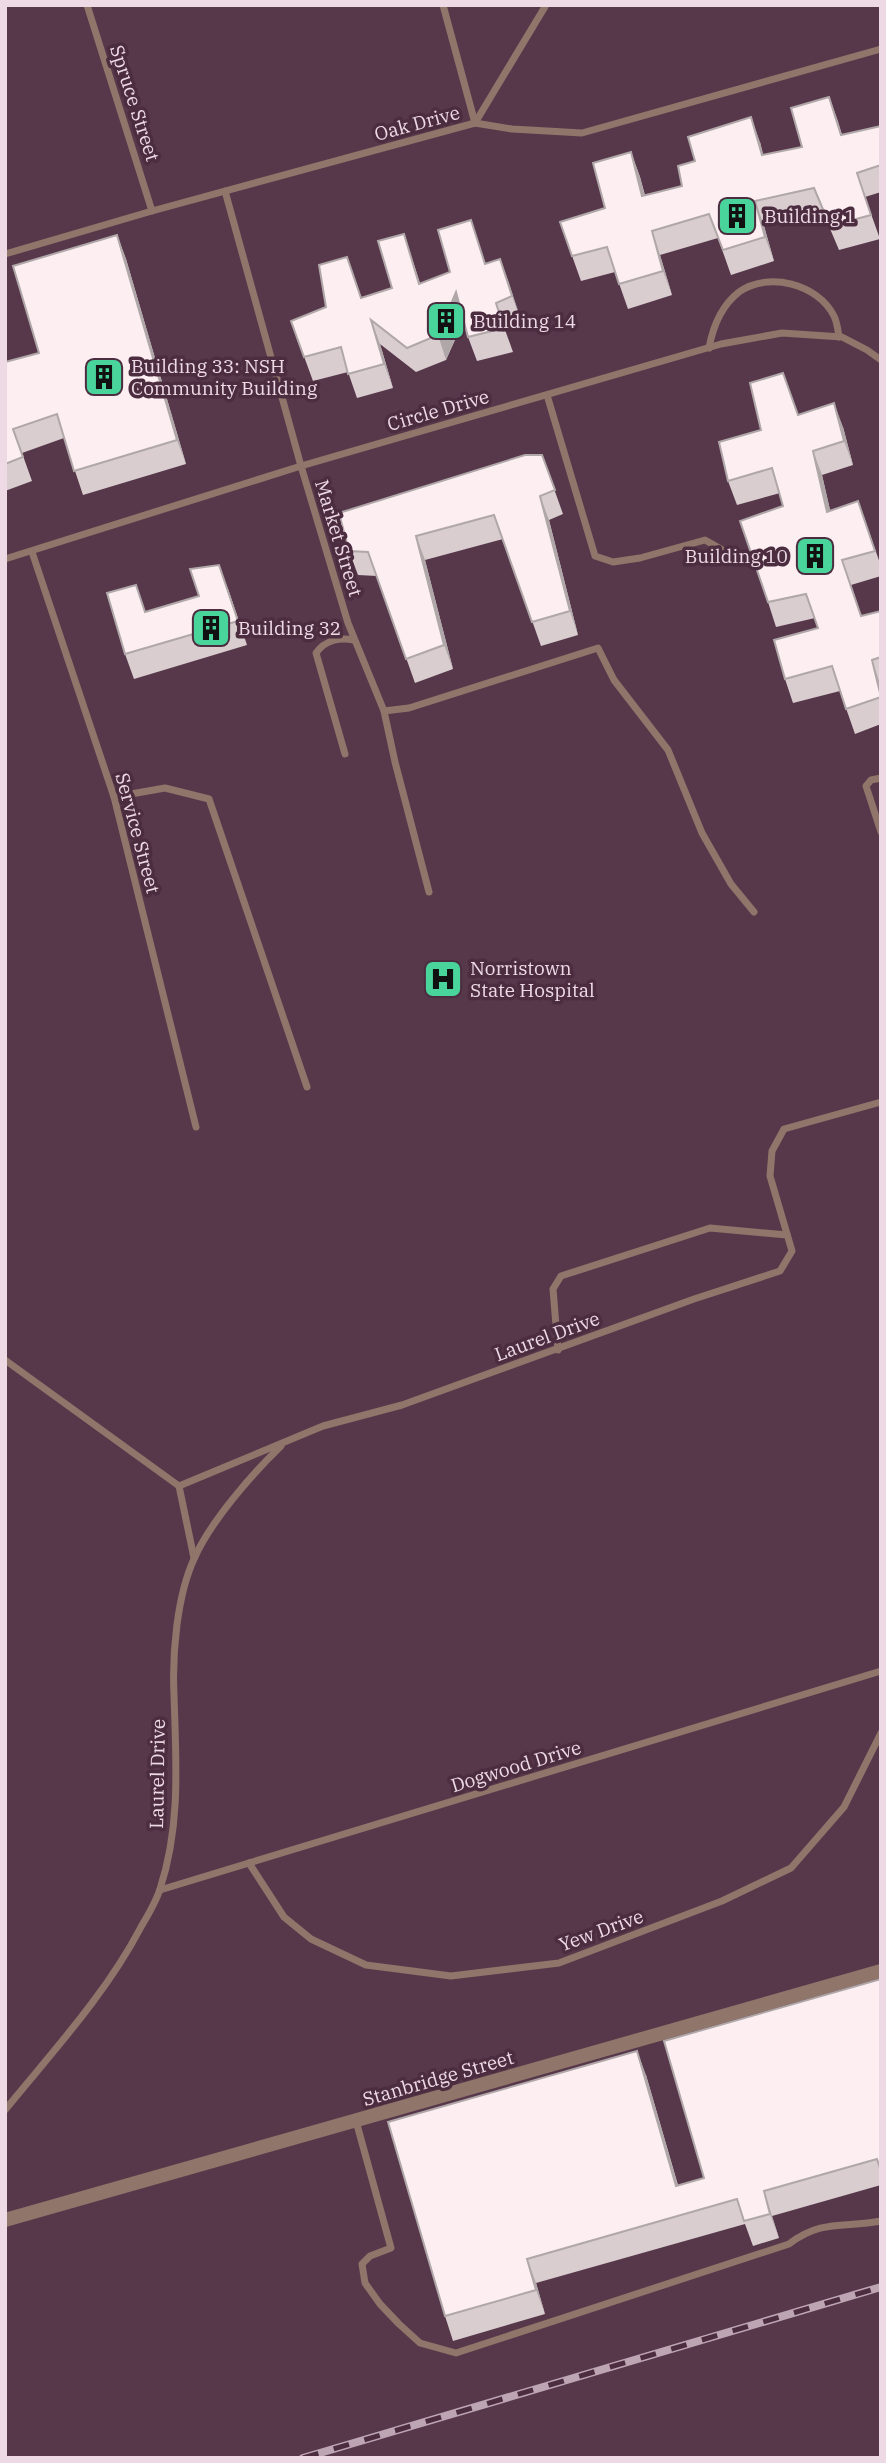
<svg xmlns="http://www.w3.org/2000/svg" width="886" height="2463" font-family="'IBM Plex Serif',serif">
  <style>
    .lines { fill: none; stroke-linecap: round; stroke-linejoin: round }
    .lane { stroke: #8f756a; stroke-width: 7 }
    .street { stroke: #8f756a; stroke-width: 14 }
    .rail-casing { stroke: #bda5b3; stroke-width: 8 }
    .rail { stroke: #4c2d40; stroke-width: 5; stroke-dasharray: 16; stroke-linecap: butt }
    .wall { fill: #d9cdcf }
    .shaded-wall { fill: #b0a7a9 }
    .building { fill: #fceef1; stroke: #b0a7a9; stroke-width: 2 }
    .labels { text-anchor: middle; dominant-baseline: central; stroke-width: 7; stroke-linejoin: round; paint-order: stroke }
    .street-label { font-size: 19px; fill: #eedae5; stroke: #4c2d40 }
    .poi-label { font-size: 19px; fill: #eedae5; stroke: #4c2d40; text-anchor: start }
  </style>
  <rect width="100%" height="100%" fill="#57384b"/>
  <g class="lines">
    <g class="lane">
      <polyline points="87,5 152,211"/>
      <polyline points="443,5 475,123"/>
      <polyline points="475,123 546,5"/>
      <polyline points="225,191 301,466 348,623 384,711 395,762 429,892"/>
      <polyline points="5,254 152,211 475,123 512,129 582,133 881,49"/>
      <path d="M709,348c4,-22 12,-42 30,-56 29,-21 79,-8 95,24 3,6 4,14 5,21"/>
      <polyline points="547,395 595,556 613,562 640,558 705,540 721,549 728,557"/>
      <polyline points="32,552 114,797 196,1127"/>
      <polyline points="5,559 301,466 721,344 782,333 842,337 867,350 881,360"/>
      <polyline points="384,711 409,708 598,648 614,680 668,750 702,833 731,884 754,912"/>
      <path d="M345,754l-29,-101c9,-13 24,-16 38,-13"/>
      <polyline points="881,778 871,780 866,786 881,832"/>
      <polyline points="114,797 165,788 209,799 307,1087"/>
      <polyline points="558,1350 553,1289 561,1276 710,1228 787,1235"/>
      <polyline points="5,1360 179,1486 323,1426 402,1405 694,1299 780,1271 792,1251 770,1176 772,1151 784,1129 881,1102"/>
      <polyline points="179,1486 194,1558"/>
      <polyline points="249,1863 284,1917 311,1939 366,1965 451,1976 559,1963 722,1901 791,1868 844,1807 881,1733"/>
      <polyline points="160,1890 881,1671"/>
      <path d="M5,2110c48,-59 101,-116 136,-183 7,-12 15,-25 19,-38 21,-64 16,-128 14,-194 -2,-41 3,-99 20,-136 16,-37 58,-85 87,-113"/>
      <path d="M356,2121l35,127 -21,8 -8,8 3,19 15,21 19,20 21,19 36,10 333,-109c33,-25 55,-16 92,-23"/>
    </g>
    <polyline class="street" points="5,2220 881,1971"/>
    <g class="rail-casing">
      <polyline id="rail" points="303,2458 881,2287"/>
    </g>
    <use href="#rail" class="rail"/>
  </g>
  <g class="wall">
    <polygon points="829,97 842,135 881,126 881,192 865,197 880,239 839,250 823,212 764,226 774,261 731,275 718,238 660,255 672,295 628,309 615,272 581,281 560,222 605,208 631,152 640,177 645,195 682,186 760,142 763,155 802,147"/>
    <polygon points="404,234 420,283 500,259 521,320 504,327 513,352 477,361 468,337 464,320 446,360 416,372 380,344 393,388 357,398 348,372 313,381 291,321 392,288"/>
    <polygon points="117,235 126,259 186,464 83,495 64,438 22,453 32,481 5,491 5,362 39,353"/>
    <polygon points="798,415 843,427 853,465 822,475 830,510 858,501 881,566 881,576 851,585 861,616 881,611 881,724 855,734 840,691 793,703 785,679 818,628 815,618 776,627 768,602 783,506 780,493 737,505 728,481 761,430"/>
    <polygon points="542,455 563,514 549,520 578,635 541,646 503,539 425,560 453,669 415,683 377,576 358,575 349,551"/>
    <polygon points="228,589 247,645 134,679 125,654 145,612"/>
    <polygon points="881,1979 881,2185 772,2216 779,2238 753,2246 745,2224 536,2283 545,2314 453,2341 445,2316 646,2075 678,2185 704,2178"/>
  </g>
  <g class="shaded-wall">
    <polygon points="829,97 838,121 849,159 841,135"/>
    <polygon points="751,117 760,142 770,180 762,155"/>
    <polygon points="631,152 640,177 651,220 642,196"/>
    <polygon points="755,201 764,226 774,261 765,237"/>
    <polygon points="652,231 660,255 672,295 663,271"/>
    <polygon points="117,235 126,259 186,464 177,440"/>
    <polygon points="500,259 509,283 521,320 512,296"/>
    <polygon points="456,292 465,316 446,360 438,335"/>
    <polygon points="371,320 380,344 393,388 384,364"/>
    <polygon points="834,403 843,427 853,465 844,441"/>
    <polygon points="813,451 822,475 836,536 827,512"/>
    <polygon points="540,496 549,520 578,635 570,611"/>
    <polygon points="416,536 425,560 453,669 444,645"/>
    <polygon points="219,565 228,589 247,645 238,621"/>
    <polygon points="872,660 880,684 881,693"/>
    <polygon points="637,2051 646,2075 685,2210 676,2186"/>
    <polygon points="764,2191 772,2216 779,2238 770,2214"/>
    <polygon points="527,2259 536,2283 545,2314 536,2290"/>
  </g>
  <g class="building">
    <polygon points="829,97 841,135 881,126 881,165 857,173 871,215 830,226 814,188 755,201 765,237 723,250 709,214 652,231 663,271 619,284 607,247 572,256 560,222 605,208 593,163 631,152 642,196 682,186 678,166 695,161 688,137 751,117 762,155 802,147 791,108"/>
    <polygon points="471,220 485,264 500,259 512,296 496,303 504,328 468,337 456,292 438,335 407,348 371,320 384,364 348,374 341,347 304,357 291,321 326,307 319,265 347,257 361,298 392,288 378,241 404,234 419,284 450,272 438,230"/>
    <polygon points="117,235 177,440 74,471 57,414 13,429 23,457 5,464 5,362 39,353 13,266"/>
    <polygon points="783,373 798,415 834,403 844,441 813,451 827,512 858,501 875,551 842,560 861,616 881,611 881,657 872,660 881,697 846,709 832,666 785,679 774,640 818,628 806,594 768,602 740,521 783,506 772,468 728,481 719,442 761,430 750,383"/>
    <polygon points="525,455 542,455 555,490 540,496 570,611 532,622 494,515 416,536 444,645 406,659 368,552 349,551 339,513"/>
    <polygon points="219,565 238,621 125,654 107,593 136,585 145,612 199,596 190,569"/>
    <polygon points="881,1979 881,2171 877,2159 764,2191 770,2214 744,2221 737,2199 527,2259 536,2290 445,2316 388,2122 637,2051 676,2186 704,2178 664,2041"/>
  </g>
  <defs>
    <g id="building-square" transform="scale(2.0125)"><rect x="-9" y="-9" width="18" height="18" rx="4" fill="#49d49c" stroke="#4c2d40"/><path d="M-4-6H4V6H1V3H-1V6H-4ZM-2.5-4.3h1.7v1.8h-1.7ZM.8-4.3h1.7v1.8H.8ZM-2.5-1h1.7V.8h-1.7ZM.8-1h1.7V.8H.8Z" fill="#111"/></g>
    <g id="hospital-square" transform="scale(2.0125)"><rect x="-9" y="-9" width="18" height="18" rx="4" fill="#49d49c" stroke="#4c2d40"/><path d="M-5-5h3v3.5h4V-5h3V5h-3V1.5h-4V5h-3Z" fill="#111"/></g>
  </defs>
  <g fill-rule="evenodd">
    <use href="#building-square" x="737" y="216"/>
    <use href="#building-square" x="446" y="321"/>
    <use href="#building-square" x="104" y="377"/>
    <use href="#building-square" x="815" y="556"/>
    <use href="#building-square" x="211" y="628"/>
    <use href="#hospital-square" x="443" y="979"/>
  </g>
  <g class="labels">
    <g class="street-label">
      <text transform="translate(135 103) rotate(72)">Spruce Street</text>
      <text transform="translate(417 123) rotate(-15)">Oak Drive</text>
      <text transform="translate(438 410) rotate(-16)">Circle Drive</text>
      <text transform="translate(339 538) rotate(73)">Market Street</text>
      <text transform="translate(138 833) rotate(75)">Service Street</text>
      <text transform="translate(547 1336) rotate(-20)">Laurel Drive</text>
      <text transform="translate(516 1766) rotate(-17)">Dogwood Drive</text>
      <text transform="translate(157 1774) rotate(-89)">Laurel Drive</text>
      <text transform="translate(601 1930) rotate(-20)">Yew Drive</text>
      <text transform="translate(438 2078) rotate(-16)">Stanbridge Street</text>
    </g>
    <g class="poi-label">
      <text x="764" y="216">Building 1</text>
      <text x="473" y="321">Building 14</text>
      <text x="131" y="366">Building 33: NSH<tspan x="131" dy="22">Community Building</tspan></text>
      <text x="788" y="556" text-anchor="end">Building 10</text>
      <text x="238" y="628">Building 32</text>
      <text x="470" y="968">Norristown<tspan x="470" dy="22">State Hospital</tspan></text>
    </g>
  </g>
  <rect width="886" height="2463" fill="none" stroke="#eedae5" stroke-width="14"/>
</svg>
